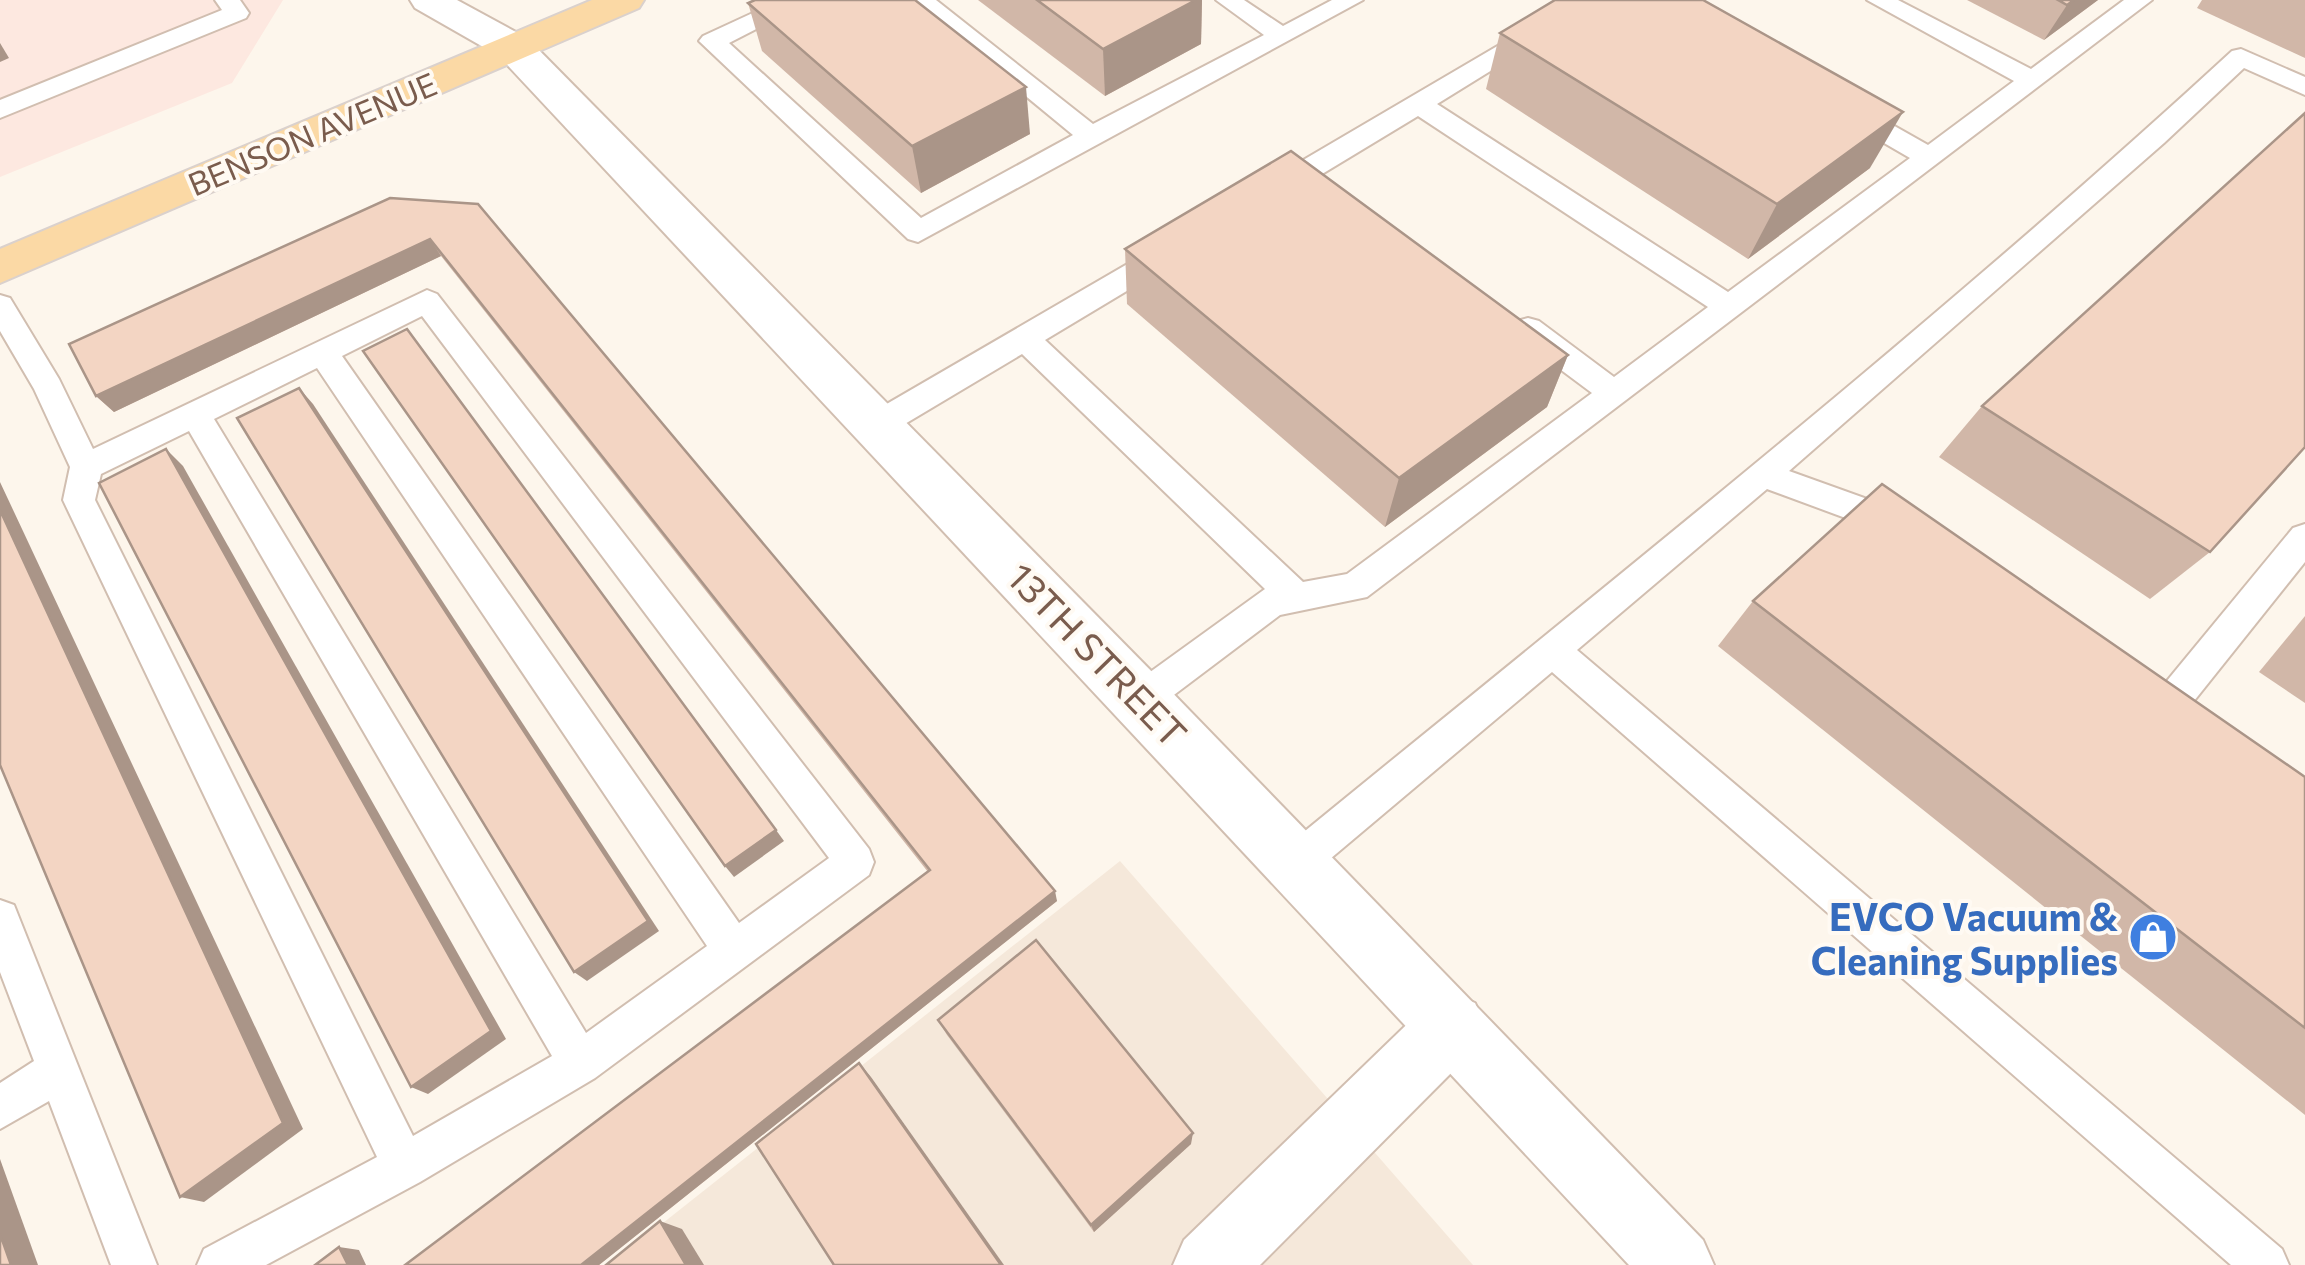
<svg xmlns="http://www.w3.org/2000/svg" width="2305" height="1265" font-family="Commissioner,sans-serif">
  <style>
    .residential { fill: #f5e8da }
    .commercial { fill: #fde8e0 }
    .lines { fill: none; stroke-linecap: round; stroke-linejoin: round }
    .service-casing { stroke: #d1beb0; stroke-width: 4 }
    .minor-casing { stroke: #d1beb0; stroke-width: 4 }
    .tertiary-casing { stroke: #d1beb0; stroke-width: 4 }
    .primary-casing { stroke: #dad1cd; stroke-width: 4 }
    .service { fill: #fff; fill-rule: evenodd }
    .minor { fill: #fff; fill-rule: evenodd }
    .tertiary { fill: #fff; fill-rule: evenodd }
    .primary { fill: #fbd9a5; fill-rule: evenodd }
    .wall { fill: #d1b7a8 }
    .shaded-wall { fill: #aa9588 }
    .building { fill: #f3d5c3; stroke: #aa9588; stroke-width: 2.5 }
    .labels { text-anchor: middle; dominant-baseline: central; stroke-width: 8; stroke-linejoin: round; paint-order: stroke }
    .far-street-label { font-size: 32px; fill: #7a5c4d; stroke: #fffaf3 }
    .street-label { font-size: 38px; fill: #7a5c4d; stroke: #fffaf3 }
    .shop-label { font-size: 38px; font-weight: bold; fill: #366cbe; stroke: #fffaf3; text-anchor: end }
  </style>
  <rect width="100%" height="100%" fill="#fdf6ec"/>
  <polygon class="residential" points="1120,861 1473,1265 610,1265"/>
  <polygon class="commercial" points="0,0 283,0 232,83 0,177"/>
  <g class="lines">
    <g class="service-casing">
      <g id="service">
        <polygon points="215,0 240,0 249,13 246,18 0,118 0,100 222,10"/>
        <polygon points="781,0 813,0 729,43 921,218 1073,135 909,0 936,0 1093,124 1264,35 1216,0 1244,0 1283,26 1332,0 1363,0 918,242 908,239 699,41 703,36"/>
        <polygon points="1576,0 1605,0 1437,104 1728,292 1910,158 1841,118 1837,112 1841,106 1859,106 1928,145 2014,81 1867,0 1898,0 2031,69 2124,0 2152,0 1367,597 1280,615 1154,710 1141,715 1128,710 1123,699 1128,688 1265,589 1022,354 888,434 877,437 866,434 861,425 866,416 1155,248 1175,248 1179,255 1175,262 1045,340 1303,582 1347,574 1592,393 1517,337 1513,329 1517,321 1528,318 1539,321 1614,377 1708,307 1418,116 1284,197 1264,197 1260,190 1264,183"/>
        <path d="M2241,49l64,28v18l-61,-27 -80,75 -375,328 120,43 5,10 -5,10 -12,3 -130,-48 -190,161 705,599 7,16h-58l-679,-593 -241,203 -14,5 -14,-5 -5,-13 5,-13c320,-262 645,-518 949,-798z"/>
        <path d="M427,290l10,4 432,555 5,13 -5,13 -274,203 -175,104 -154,83h-69l7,-16 173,-92 -314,-657 7,-33 -36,-78 -34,-58v-36l10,3 49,81 34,70zM422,316l407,542 -90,65 -397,-567zM317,368l390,578 -121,87 -372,-614zM189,431l363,625 -139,80 -318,-636 6,-26z"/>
        <polygon points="2305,524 2305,562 2178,721 2165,726 2152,721 2147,710 2152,699 2293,528"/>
        <polygon points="0,900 14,905 157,1265 111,1265 49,1101 0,1129 0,1083 34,1061 0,972"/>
      </g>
    </g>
    <g class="minor-casing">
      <g id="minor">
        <polygon points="410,0 457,0 527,38 533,47 527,56 513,59 499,56 415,8"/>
        <polygon points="1452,993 1475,1003 1485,1026 1475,1049 1260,1265 1173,1265 1184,1240 1429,1003"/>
      </g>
    </g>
    <g class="tertiary-casing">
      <polygon id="tertiary" points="513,35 527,38 1161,681 1703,1240 1714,1265 1629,1265 499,56 493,47 499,38"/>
    </g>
    <g class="primary-casing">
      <polygon id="primary" points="592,0 644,0 639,8 0,283 0,249"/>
    </g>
    <use href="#service" class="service"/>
    <use href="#minor" class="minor"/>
    <use href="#tertiary" class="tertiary"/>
    <use href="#primary" class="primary"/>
  </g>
  <g class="wall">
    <polygon points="978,0 1202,0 1201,44 1105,96"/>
    <polygon points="1967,0 2098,0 2044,40"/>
    <polygon points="2202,0 2305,0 2305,58 2197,8"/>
    <polygon points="748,3 1030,134 921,193 762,51"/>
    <polygon points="1500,33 1870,168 1748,259 1486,89"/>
    <polygon points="390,198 1057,901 599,1265 405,1265 928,872 441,256 114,412 96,396"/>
    <polygon points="1125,249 1568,355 1547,407 1385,527 1127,304"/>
    <polygon points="1982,406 2210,552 2150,599 1939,457"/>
    <polygon points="1753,601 2305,777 2305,1115 1718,646"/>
    <polygon points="2305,616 2305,703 2259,672"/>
    <polygon points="938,1020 1191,1144 1094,1232 947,1035"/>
  </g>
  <g class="shaded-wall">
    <polygon points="1196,0 1202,0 1201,44 1105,96 1103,49"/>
    <polygon points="2074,0 2098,0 2044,40 2067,5"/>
    <polygon points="0,43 9,58 0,62"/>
    <polygon points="1026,87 1030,134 921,193 912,146"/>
    <polygon points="1903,112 1870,168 1748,259 1777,204"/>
    <polygon points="430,239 441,256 114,412 96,396"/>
    <polygon points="1568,355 1547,407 1385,527 1399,478"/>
    <polygon points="299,388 313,404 659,931 587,981 574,972"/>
    <polygon points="166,449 183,466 506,1039 428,1094 411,1087"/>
    <polygon points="0,482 303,1129 204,1202 180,1197 0,510"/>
    <polygon points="776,830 784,841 734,877 725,866"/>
    <polygon points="1055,891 1057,901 599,1265 581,1265"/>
    <polygon points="859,1063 871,1077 1004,1265 1001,1265"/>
    <polygon points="1193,1133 1191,1144 1094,1232 1091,1225"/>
    <polygon points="0,1159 38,1265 11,1265 0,1234"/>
    <polygon points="660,1221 682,1229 704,1265 686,1265"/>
    <polygon points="339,1247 359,1250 366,1265 348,1265"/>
  </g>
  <g class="building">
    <polygon points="755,0 915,0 1026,87 912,146 748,3"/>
    <polygon points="1037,0 1196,0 1103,49"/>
    <polygon points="1555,0 1703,0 1903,112 1777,204 1500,33"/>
    <polygon points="2058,0 2074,0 2067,5"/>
    <polygon points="2305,113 2305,447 2210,552 1982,406"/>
    <polygon points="1291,151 1568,355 1399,478 1125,249"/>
    <polygon points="390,198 478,204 1055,891 581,1265 405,1265 930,870 430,239 96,396 69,344"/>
    <polygon points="407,329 776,830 725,866 363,351"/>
    <polygon points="299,388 648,921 574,972 237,418"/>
    <polygon points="166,449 491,1031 411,1087 99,483"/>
    <polygon points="1882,484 2305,777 2305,1028 1753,601"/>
    <polygon points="0,510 283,1123 180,1197 0,765"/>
    <polygon points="1036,940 1193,1133 1091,1225 938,1020"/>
    <polygon points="859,1063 1001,1265 834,1265 756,1144"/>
    <polygon points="660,1221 686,1265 606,1265"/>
    <polygon points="0,1234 11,1265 0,1265"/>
    <polygon points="339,1247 348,1265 315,1265"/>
  </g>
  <defs>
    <g id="shop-disc" transform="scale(2.5)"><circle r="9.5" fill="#3f7fe0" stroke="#fffaf3"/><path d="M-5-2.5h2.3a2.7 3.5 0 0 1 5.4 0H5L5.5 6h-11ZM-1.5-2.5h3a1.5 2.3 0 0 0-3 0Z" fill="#fff"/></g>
  </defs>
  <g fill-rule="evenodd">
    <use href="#shop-disc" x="2153" y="937"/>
  </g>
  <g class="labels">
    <g class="far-street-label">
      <text transform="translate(312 133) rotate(-23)">BENSON AVENUE</text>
    </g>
    <g class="street-label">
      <text transform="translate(1098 654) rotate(46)">13TH STREET</text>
    </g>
    <g class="shop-label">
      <text x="2118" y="915">EVCO Vacuum &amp;<tspan x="2118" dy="44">Cleaning Supplies</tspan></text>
    </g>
  </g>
</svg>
